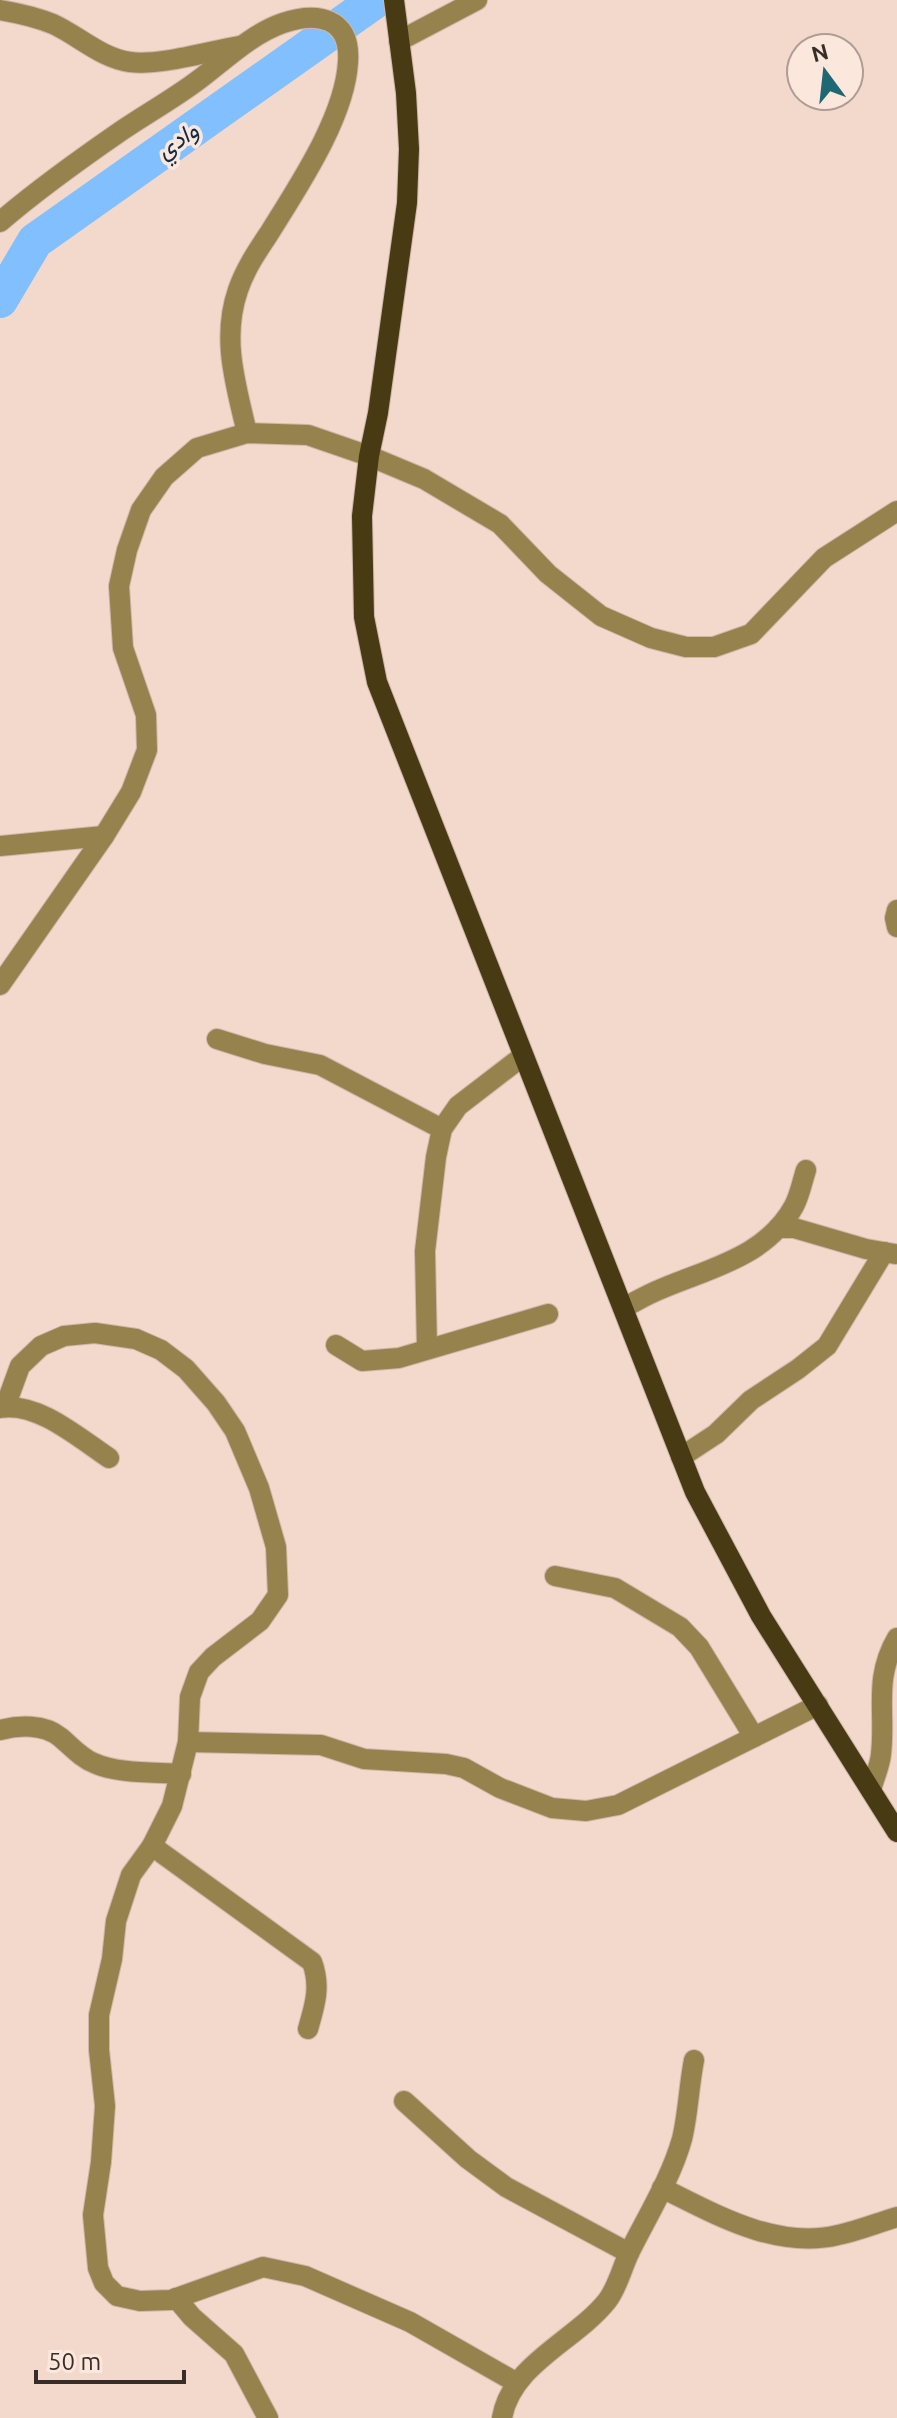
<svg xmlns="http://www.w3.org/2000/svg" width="897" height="2418" font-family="Ubuntu,Vazirmatn,sans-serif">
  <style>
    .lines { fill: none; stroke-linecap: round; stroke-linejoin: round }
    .river { stroke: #81bffe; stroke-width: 36 }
    .minor-casing { stroke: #ceb7ab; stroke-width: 22 }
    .major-casing { stroke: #ceb7ab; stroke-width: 22 }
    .minor { stroke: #96824c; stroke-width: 20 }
    .major { stroke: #483b14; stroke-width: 20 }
    .labels { text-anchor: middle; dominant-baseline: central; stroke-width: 7; stroke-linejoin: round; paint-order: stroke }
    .water-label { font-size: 24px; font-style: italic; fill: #112b44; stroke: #fce7dc }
  </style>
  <rect width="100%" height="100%" fill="#f3d9cb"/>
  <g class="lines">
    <polyline class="river" points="0,300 35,241 376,0"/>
    <g class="minor-casing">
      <g id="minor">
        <path d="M0,10c18,3 36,7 53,14 26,12 48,34 77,38 29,4 79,-11 109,-16"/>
        <polyline points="399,41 477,0"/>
        <path d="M0,222c38,-33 79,-62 121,-91 25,-17 52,-32 76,-50 27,-20 54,-47 86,-58 35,-12 68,-5 65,39 -3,55 -49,123 -78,170 -12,18 -25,37 -32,58 -17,49 -2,95 9,143"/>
        <polyline points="0,846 104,836"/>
        <polyline points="897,910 895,918 897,927"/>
        <polyline points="0,985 104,836 131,792 147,750 146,715 123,648 119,586 127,550 141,510 164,477 197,448 247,433 308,435 369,456 424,479 500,524 548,574 601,616 651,638 686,647 714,647 751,634 824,558 897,511"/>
        <polyline points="217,1039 265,1054 320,1065 442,1129"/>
        <polyline points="778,1228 794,1228 866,1249 895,1254"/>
        <path d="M623,1308c12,-6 25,-14 38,-19 49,-21 105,-32 133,-83 6,-11 8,-24 12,-36"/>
        <polyline points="336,1345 362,1361 399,1358 548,1314"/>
        <polyline points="427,1349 425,1251 436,1157 442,1129 458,1106 523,1056"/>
        <polyline points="5,1407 20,1366 41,1346 64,1336 95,1333 136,1339 161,1350 186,1369 216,1403 235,1431 259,1488 276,1547 278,1595 260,1621 213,1657 199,1672 190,1697 188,1742 172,1806 152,1846 131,1875 116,1921 112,1959 99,2015 99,2050 105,2106 101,2162 93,2215 98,2268 104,2283 117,2296 140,2301 171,2300 263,2267 305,2276 410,2322 517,2383"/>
        <path d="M0,1408c37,-7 79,30 109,50"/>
        <polyline points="681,1457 716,1434 751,1400 798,1369 827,1346 884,1252"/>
        <polyline points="555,1576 615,1588 680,1627 699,1647 754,1737"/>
        <path d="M0,1730c19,-5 44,-6 60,7 11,9 21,21 34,26 23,11 62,9 87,11"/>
        <polyline points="188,1742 321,1745 364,1759 446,1764 464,1768 500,1788 552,1808 586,1811 618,1805 818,1705"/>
        <path d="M871,1790c3,-12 9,-24 10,-36 5,-42 -8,-75 16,-116"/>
        <path d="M152,1846l160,116c9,24 3,43 -4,67"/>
        <polyline points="404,2101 468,2159 506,2187 629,2253"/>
        <path d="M662,2188c53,26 114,62 176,47 20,-4 39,-12 59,-18"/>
        <polyline points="176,2298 192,2317 234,2354 268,2418"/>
        <path d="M502,2418c9,-54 73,-77 105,-117 11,-14 15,-34 23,-50 18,-36 41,-73 52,-112 6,-24 7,-54 12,-79"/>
      </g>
    </g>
    <g class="major-casing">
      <polyline id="major" points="394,0 406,93 409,149 407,203 378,413 369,456 362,516 364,617 377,682 695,1492 761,1616 897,1832"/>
    </g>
    <use href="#minor" class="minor"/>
    <use href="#major" class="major"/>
  </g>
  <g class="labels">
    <g class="water-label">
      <text transform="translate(177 140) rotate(-35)">وادي</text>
    </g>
  </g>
  <g transform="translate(825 72) rotate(345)"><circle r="38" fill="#fce7dc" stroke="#ae9d94" stroke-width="2"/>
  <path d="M0-6L14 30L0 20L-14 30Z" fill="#1e6873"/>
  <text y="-12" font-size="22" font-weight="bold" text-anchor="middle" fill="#382e29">N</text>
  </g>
  <path d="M36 2370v12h148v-12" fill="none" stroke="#382e29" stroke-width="4"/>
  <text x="48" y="2370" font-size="24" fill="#382e29" stroke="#fce7dc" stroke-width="6" paint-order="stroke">50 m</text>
</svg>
